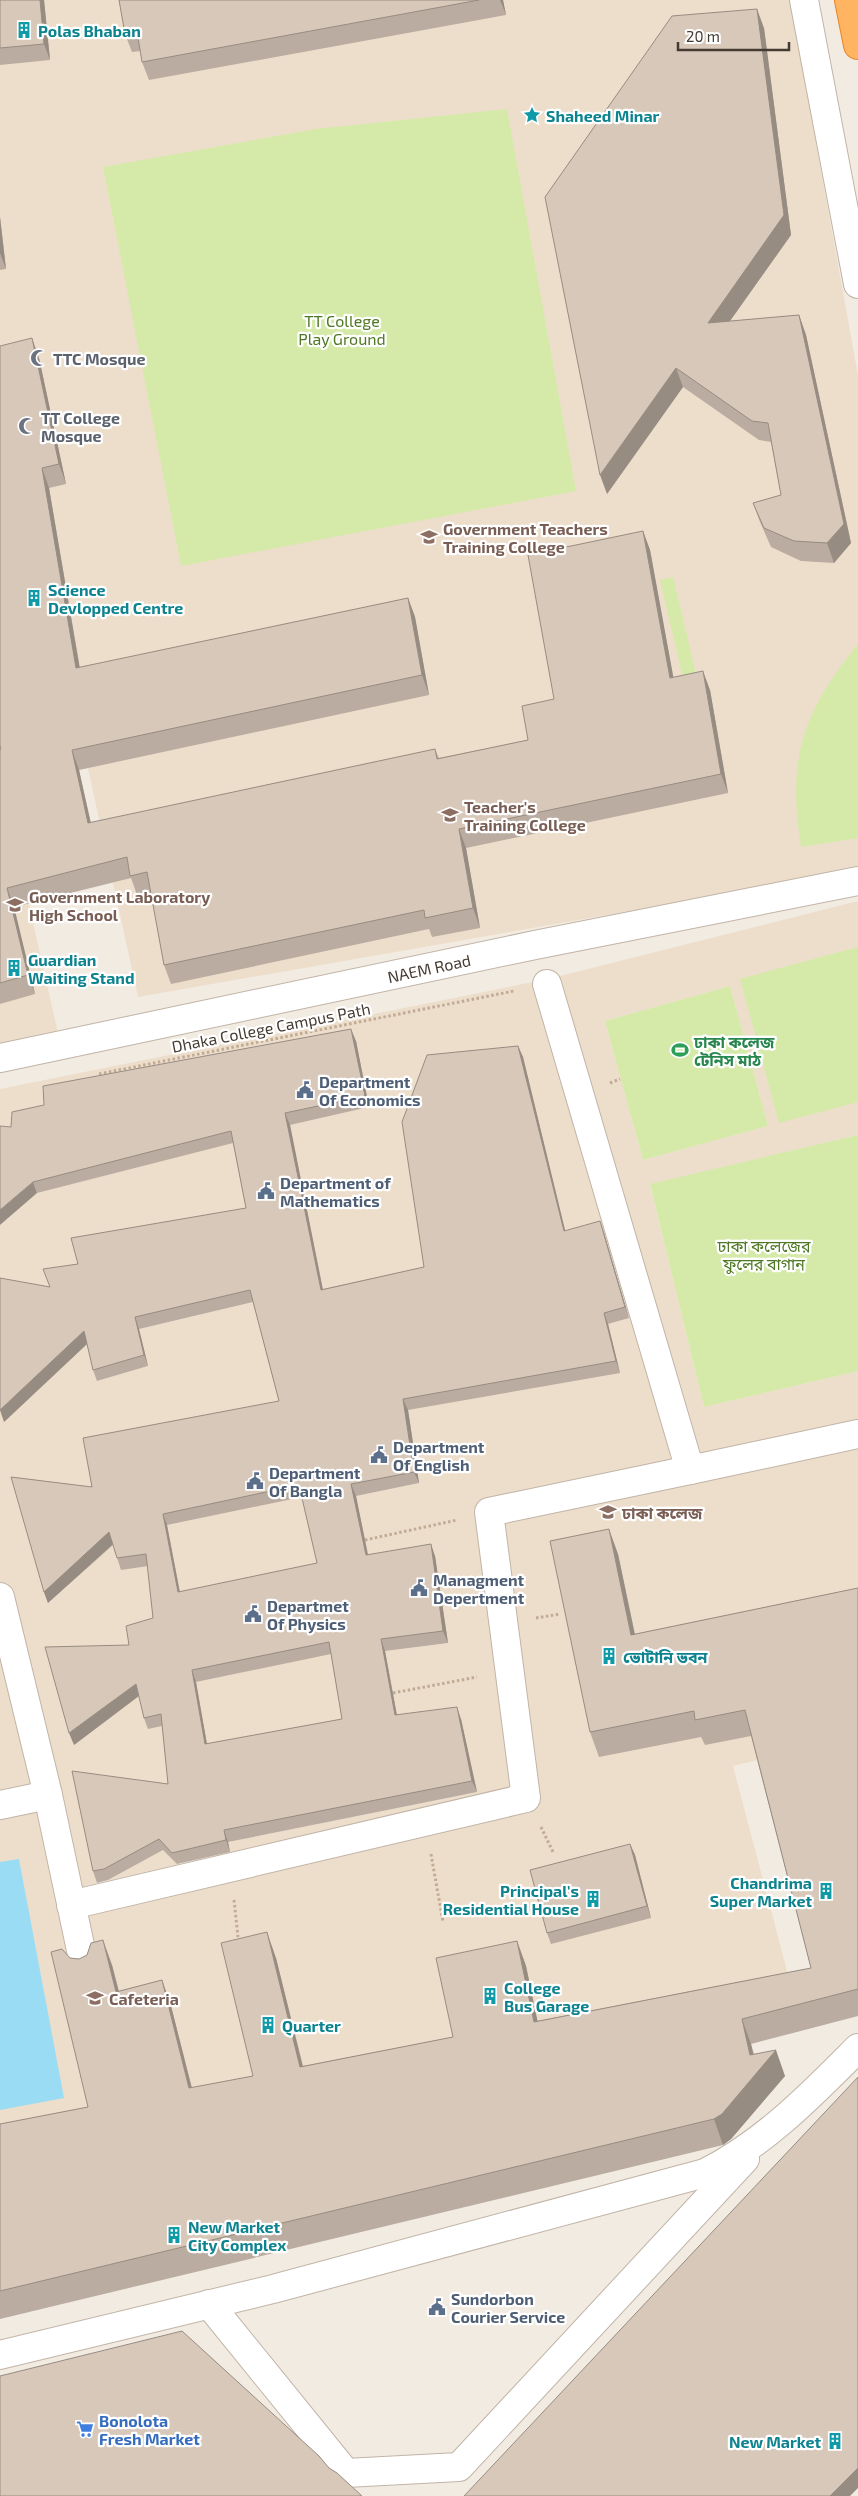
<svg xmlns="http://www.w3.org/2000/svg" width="858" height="2496" font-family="'Exo 2','Noto Sans Bengali',sans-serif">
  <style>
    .education { fill: #eddecb; fill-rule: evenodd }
    .green { fill: #d5eaa8 }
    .water { fill: #9adcf4 }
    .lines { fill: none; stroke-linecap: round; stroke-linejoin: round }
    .minor-casing { stroke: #c1b4a7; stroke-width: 30 }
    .highway-casing { stroke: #e68628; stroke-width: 30 }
    .path { stroke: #c1ab95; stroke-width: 3; stroke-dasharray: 2.5 2.5; stroke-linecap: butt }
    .minor { stroke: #fff; stroke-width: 28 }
    .highway { stroke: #ffb461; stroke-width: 28 }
    .wall { fill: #baaca0; fill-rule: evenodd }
    .shaded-wall { fill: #978c82 }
    .building { fill: #d8c8ba; stroke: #978c82; fill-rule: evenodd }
    .labels { text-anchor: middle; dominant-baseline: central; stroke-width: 4.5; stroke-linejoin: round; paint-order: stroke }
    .culture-label { font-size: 16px; font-weight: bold; fill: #0d838f; stroke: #fff; text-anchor: start }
    .park-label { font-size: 16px; fill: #4f7823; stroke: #fff }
    .worship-label { font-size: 16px; font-weight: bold; fill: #5b616d; stroke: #fff; text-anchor: start }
    .education-label { font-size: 16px; font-weight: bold; fill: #785e54; stroke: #fff; text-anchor: start }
    .street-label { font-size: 16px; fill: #443b32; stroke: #fff }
    .leisure-label { font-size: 16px; font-weight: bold; fill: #27864d; stroke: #fff; text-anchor: start }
    .service-label { font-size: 16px; font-weight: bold; fill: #4e5e75; stroke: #fff; text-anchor: start }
    .shop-label { font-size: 16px; font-weight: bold; fill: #366cbe; stroke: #fff; text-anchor: start }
  </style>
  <rect width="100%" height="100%" fill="#f2ebe2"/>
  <g class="education">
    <polygon points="0,0 790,0 858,375 858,871 138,997 80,732 0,715"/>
    <polygon points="0,777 58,1033 0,1047"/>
    <path d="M858,901v234l-208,50 54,222 154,-36v365l-125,30 59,224 -792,159v-745l88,-61 10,38 50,-15 -9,-37 145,-34 23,114 -211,89 -47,105 64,-59 61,17 -7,-36 136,-29 18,79 -181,120 62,24 -6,-37 137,-29 13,77 -174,66 -95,-13 20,103 66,-36 17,17 50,-11 -2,-14 248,-50 -15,-73 -62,8 -14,-76 63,-8 -78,-77 -14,-70 63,-13 -13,-82 202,-77 21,-6 -20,-86 -41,10 -45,-185 -93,232 -103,20 -37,-184 79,-18 -321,10 -48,21v-49l548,-110zM730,986l38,140 -125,34 -38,-139z"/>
    <polygon points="262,1135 248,1210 82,1275 54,1299 0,1289 0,1225 37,1193"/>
  </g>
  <g class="green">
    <polygon points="507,109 576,491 181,566 103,167 316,129"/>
    <polygon points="673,577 697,678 684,682 660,580"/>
    <path d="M858,644v194l-57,9c-14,-89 1,-134 57,-203z"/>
    <polygon points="858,947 858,1102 779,1123 740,979"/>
    <polygon points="730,986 768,1126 643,1160 605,1021"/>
    <polygon points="858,1135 858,1371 704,1407 650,1184"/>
  </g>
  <polygon class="water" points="19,1859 64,2098 0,2110 0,1862"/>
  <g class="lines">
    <g class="minor-casing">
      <g id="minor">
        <polyline points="804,0 858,284"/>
        <polyline points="547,984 690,1470 858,1434"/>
        <polyline points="0,1058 535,945 858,881"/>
        <polyline points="0,1597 48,1795 85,1969"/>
        <polyline points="0,1805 48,1795"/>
        <polyline points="71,1905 526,1798 489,1512 690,1470"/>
        <polyline points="209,2304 346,2473 459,2467 745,2159"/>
        <path d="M0,2355l273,-66 432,-116c60,-30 106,-78 153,-125"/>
      </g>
    </g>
    <g class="highway-casing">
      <polyline id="highway" points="849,0 858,45"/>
    </g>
    <g class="path">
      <polyline points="99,1074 514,991"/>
      <polyline points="610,1083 620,1079"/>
      <polyline points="365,1540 457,1520"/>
      <polyline points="536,1618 560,1614"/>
      <polyline points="393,1693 477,1677"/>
      <polyline points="541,1827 554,1854"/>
      <polyline points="431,1854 443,1922"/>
      <polyline points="234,1900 238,1937"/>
    </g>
    <use href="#minor" class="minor"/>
    <use href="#highway" class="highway"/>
  </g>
  <g class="wall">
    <polygon points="0,0 44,0 50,60 0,65"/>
    <polygon points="119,0 503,0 506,15 149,80 142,62 141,51 132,52 125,34"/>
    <polygon points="764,28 791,235 730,321 799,315 806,335 851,543 834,563 801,561 771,547 760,522 753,503 781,495 771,442 759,440 683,387 607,494"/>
    <polygon points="0,217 6,269 0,270"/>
    <polygon points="39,358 66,484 49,488 80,668 408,598 415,617 429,695 79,770 91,823 435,749 439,758 528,740 554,699 643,531 650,550 673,677 710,690 728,793 466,848 480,928 432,937 429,929 171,984 164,965 151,893 137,895 131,878 14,907 35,994 0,1004 0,749 1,749"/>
    <path d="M356,1041l13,66 -79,18 33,164 101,-22 94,-221 5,11 42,174 39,2 25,85 -21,6 12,49 -212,37 11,73 -63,13 12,58 67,2 13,87 -63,8 12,64 64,4 16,73 -249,50 2,10 -53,12 -14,-14 -55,30 -11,3 -4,-12 75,-87 -6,-58 -14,3 -4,-11 -5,-22 -65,49 55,-100 24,-27 -5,-52 -27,4 -8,-25 -65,58 -4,-11 48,-105 187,-86 -26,-99 -114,27 9,37 -51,15 -4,-11 -6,-26 -83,78 46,-135 28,-23 168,-56 -13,-65 -196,50 -26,-66zM302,1497l15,66 -137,29 -13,-67zM331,1654l11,65 -135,25 -11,-62z"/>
    <polygon points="618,1554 635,1634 858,1588 858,2016 751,2044 754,2054 785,2076 731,2139 723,2145 0,2319 0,2124 88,2107 70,1958 112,1965 119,1991 162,1980 171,2006 192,2088 253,2076 276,1958 303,2066 453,2037 517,1941 526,1966 537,2021 811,1968 751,1736 705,1745 701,1737 599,1757 590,1732"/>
    <polygon points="630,1844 635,1855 651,1918 551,1944 547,1933"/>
  </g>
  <g class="shaded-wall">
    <polygon points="40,0 44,0 50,60 44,44"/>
    <polygon points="500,0 503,0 506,15"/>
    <polygon points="757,9 764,28 791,235 715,342 708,323"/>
    <polygon points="0,217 6,269 0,253"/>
    <polygon points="799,315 806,335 851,543 834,563 827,543"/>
    <polygon points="32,338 39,358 66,484 59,464"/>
    <polygon points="676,368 683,387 607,494 600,475"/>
    <polygon points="42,468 49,488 83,688 76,668"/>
    <polygon points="643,531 650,550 677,697 670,678"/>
    <polygon points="408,598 415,617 429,695 422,675"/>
    <polygon points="703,671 710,690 728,793 721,774"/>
    <polygon points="72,750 79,770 95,843 88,823"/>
    <polygon points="459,829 466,848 480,928 473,908"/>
    <polygon points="7,888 14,907 35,994 28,975"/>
    <polygon points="351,1029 356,1041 369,1107 365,1096"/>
    <polygon points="518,1046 523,1057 568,1242 564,1231"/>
    <polygon points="285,1113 290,1125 325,1301 321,1290"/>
    <polygon points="33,1182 37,1193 0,1225 0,1210"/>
    <polygon points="600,1221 604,1233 629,1318 625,1307"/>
    <polygon points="604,1313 608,1324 620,1373 616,1361"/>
    <polygon points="135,1317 139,1329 148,1366 144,1355"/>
    <polygon points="84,1331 88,1343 4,1422 0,1410"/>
    <polygon points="403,1399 408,1410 419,1483 414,1472"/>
    <polygon points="351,1484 356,1496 370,1566 366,1555"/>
    <polygon points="163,1514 167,1525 182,1604 178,1592"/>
    <polygon points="609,1529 618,1554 640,1660 631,1635"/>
    <polygon points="109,1532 113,1544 48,1603 44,1592"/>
    <polygon points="431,1544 435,1556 448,1643 443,1631"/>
    <polygon points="381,1639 385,1651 399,1727 395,1715"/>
    <polygon points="192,1670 196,1682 209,1756 205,1744"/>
    <polygon points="136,1684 140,1695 74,1745 69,1733"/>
    <polygon points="457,1707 461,1719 477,1792 472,1781"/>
    <polygon points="224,1830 228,1842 230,1852 226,1840"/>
    <polygon points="630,1844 635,1855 651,1918 647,1906"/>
    <polygon points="267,1932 276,1958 309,2092 300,2067"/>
    <polygon points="103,1940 112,1965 125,2017 116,1992"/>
    <polygon points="517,1941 526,1966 543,2047 534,2022"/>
    <polygon points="162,1980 171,2006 198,2113 189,2088"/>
    <polygon points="742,2019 751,2044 757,2072 776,2050 785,2076 731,2139 723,2145 714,2119 750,2055"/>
    <polygon points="858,2468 858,2488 850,2496 830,2496"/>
  </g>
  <g class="building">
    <polygon points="0,0 40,0 44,44 0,48"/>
    <polygon points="119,0 479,0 142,62 137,31 125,34"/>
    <polygon points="757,9 784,215 708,323 799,315 844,524 827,543 794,541 764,528 753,503 781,495 768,423 752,421 676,368 600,475 545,197 672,16"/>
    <polygon points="32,338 59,464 42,468 76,668 408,598 422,675 72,750 88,823 435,749 437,759 528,740 522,706 554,699 528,555 643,531 670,678 703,671 721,774 459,829 473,908 425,918 424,910 164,965 147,872 130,876 127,857 7,888 28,975 0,983 0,749 1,749 0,745 0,346"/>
    <path d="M351,1029l14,67 -80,17 36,177 103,-23 -22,-145 25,-67 91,-9 46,185 36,-10 25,86 -21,6 12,48 -213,38 11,73 -63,12 15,71 65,-11 12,87 -62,8 14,76 62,-8 15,74 -248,49 2,10 -54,13 -13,-14 -55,30 -11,2 -21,-100 96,13 -7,-70 -17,4 -8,-34 -67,49 -24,-86 84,-2 -3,-19 27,-8 -7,-64 -29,4 -8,-26 -65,60 -33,-115 81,10 -9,-49 196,-37 -29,-111 -115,27 9,38 -51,15 -9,-39 -84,79v-132l50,9 -7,-18 35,-5 -7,-26 175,-30 -15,-77 -198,51 -33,28v-84l11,1 1,-15 32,-7 -1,-19zM299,1485l18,78 -139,29 -15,-78zM329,1642l13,77 -137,25 -13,-74z"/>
    <polygon points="609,1529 631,1635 858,1588 858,1989 742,2019 750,2055 776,2050 722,2114 714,2119 0,2291 0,2124 88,2107 51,1952 62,1949 70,1958 79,1959 87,1955 91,1943 103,1940 116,1992 162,1980 189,2088 253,2076 221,1943 267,1932 300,2067 453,2037 436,1958 517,1941 534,2022 811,1968 745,1710 695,1720 694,1711 590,1732 550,1541"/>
    <polygon points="630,1844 647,1906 547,1933 530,1870"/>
    <polygon points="858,2077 858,2468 830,2496 464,2496"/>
    <polygon points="182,2331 319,2456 329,2468 337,2473 362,2496 0,2496 0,2376"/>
  </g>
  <defs>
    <g id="building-bare" transform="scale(1.35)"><path d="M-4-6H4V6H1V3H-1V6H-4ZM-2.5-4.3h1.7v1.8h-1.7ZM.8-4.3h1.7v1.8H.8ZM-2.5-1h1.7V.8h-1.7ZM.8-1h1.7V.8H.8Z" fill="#0f9aa8" stroke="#fff" stroke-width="2.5" paint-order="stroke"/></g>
    <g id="sight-bare" transform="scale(1.35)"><path d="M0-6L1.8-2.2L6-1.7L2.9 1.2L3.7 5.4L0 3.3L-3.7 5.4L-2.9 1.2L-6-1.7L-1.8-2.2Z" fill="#0f9aa8" stroke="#fff" stroke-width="2.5" paint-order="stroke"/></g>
    <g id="mosque-bare" transform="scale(1.35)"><path d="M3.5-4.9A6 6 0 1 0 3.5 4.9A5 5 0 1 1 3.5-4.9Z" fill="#6b7280" stroke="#fff" stroke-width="2.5" paint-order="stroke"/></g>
    <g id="university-bare" transform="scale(1.35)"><path d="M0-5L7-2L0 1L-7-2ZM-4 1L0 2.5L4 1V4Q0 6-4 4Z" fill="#8d6e63" stroke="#fff" stroke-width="2.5" paint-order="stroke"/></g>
    <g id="school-bare" transform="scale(1.35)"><path d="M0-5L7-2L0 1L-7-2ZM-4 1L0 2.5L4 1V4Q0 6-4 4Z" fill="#8d6e63" stroke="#fff" stroke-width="2.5" paint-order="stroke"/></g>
    <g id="stadium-bare" transform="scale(1.35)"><path d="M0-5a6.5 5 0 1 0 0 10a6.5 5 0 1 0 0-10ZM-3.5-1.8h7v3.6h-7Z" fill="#2e9e5b" stroke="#fff" stroke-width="2.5" paint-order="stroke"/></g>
    <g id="civic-bare" transform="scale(1.35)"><path d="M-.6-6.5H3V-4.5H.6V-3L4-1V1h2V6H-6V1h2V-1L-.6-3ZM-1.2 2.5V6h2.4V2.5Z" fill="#5c6f8a" stroke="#fff" stroke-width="2.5" paint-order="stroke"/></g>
    <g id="supermarket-bare" transform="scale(1.35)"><path d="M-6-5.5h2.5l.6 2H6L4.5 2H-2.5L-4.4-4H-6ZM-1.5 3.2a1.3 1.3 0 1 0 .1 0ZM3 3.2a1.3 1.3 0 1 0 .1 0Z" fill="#3f7fe0" stroke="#fff" stroke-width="2.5" paint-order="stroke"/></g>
  </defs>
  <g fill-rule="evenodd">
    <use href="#building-bare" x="24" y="30"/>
    <use href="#sight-bare" x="532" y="115"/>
    <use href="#mosque-bare" x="39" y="358"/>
    <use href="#mosque-bare" x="27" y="426"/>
    <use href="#university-bare" x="429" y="537"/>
    <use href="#building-bare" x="34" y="598"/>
    <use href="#university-bare" x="450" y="815"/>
    <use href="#school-bare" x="15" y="905"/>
    <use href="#building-bare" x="14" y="968"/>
    <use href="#stadium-bare" x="680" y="1050"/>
    <use href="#civic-bare" x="305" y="1090"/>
    <use href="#civic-bare" x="266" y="1191"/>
    <use href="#civic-bare" x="379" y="1455"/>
    <use href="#civic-bare" x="255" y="1481"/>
    <use href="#university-bare" x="608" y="1512"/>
    <use href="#civic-bare" x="419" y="1588"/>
    <use href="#civic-bare" x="253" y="1614"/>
    <use href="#building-bare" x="609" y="1656"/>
    <use href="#building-bare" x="826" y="1891"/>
    <use href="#building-bare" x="593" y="1899"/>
    <use href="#building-bare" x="490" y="1996"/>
    <use href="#university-bare" x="95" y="1998"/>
    <use href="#building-bare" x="268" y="2025"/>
    <use href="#building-bare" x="174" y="2235"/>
    <use href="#civic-bare" x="437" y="2307"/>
    <use href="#supermarket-bare" x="85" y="2429"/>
    <use href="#building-bare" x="835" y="2441"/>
  </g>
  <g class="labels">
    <g class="culture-label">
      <text x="38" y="30">Polas Bhaban</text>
      <text x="546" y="115">Shaheed Minar</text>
      <text x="48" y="589">Science<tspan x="48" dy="18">Devlopped Centre</tspan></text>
      <text x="28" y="959">Guardian<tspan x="28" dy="18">Waiting Stand</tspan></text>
      <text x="623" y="1656">ভোটানি ভবন</text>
      <text x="812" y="1882" text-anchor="end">Chandrima<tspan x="812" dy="18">Super Market</tspan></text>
      <text x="579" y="1890" text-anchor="end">Principal's<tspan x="579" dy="18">Residential House</tspan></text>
      <text x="504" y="1987">College<tspan x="504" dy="18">Bus Garage</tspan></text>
      <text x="282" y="2025">Quarter</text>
      <text x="188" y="2226">New Market<tspan x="188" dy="18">City Complex</tspan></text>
      <text x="821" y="2441" text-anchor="end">New Market</text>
    </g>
    <g class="park-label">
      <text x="342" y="320">TT College<tspan x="342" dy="18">Play Ground</tspan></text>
      <text x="764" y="1245">ঢাকা কলেজের<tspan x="764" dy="18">ফুলের বাগান</tspan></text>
    </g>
    <g class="worship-label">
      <text x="53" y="358">TTC Mosque</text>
      <text x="41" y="417">TT College<tspan x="41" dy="18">Mosque</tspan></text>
    </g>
    <g class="education-label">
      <text x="443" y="528">Government Teachers<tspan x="443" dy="18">Training College</tspan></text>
      <text x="464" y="806">Teacher's<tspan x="464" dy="18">Training College</tspan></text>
      <text x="29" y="896">Government Laboratory<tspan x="29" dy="18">High School</tspan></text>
      <text x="622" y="1512">ঢাকা কলেজ</text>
      <text x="109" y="1998">Cafeteria</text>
    </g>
    <g class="street-label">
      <text transform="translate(429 968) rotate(-12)">NAEM Road</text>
      <text transform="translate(271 1027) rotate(-11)">Dhaka College Campus Path</text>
    </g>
    <g class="leisure-label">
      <text x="694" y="1041">ঢাকা কলেজ<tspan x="694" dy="18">টেনিস মাঠ</tspan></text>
    </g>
    <g class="service-label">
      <text x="319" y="1081">Department<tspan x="319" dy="18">Of Economics</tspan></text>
      <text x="280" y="1182">Department of<tspan x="280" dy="18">Mathematics</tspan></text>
      <text x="393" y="1446">Department<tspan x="393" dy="18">Of English</tspan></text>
      <text x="269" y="1472">Department<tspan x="269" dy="18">Of Bangla</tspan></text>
      <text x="433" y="1579">Managment<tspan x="433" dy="18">Depertment</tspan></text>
      <text x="267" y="1605">Departmet<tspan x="267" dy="18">Of Physics</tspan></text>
      <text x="451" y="2298">Sundorbon<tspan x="451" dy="18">Courier Service</tspan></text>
    </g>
    <g class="shop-label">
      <text x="99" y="2420">Bonolota<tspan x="99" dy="18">Fresh Market</tspan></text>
    </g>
  </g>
  <path d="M678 42v8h111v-8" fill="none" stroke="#443b32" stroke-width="2.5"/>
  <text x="686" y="42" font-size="15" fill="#443b32" stroke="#ffffff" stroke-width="4" paint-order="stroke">20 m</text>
</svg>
